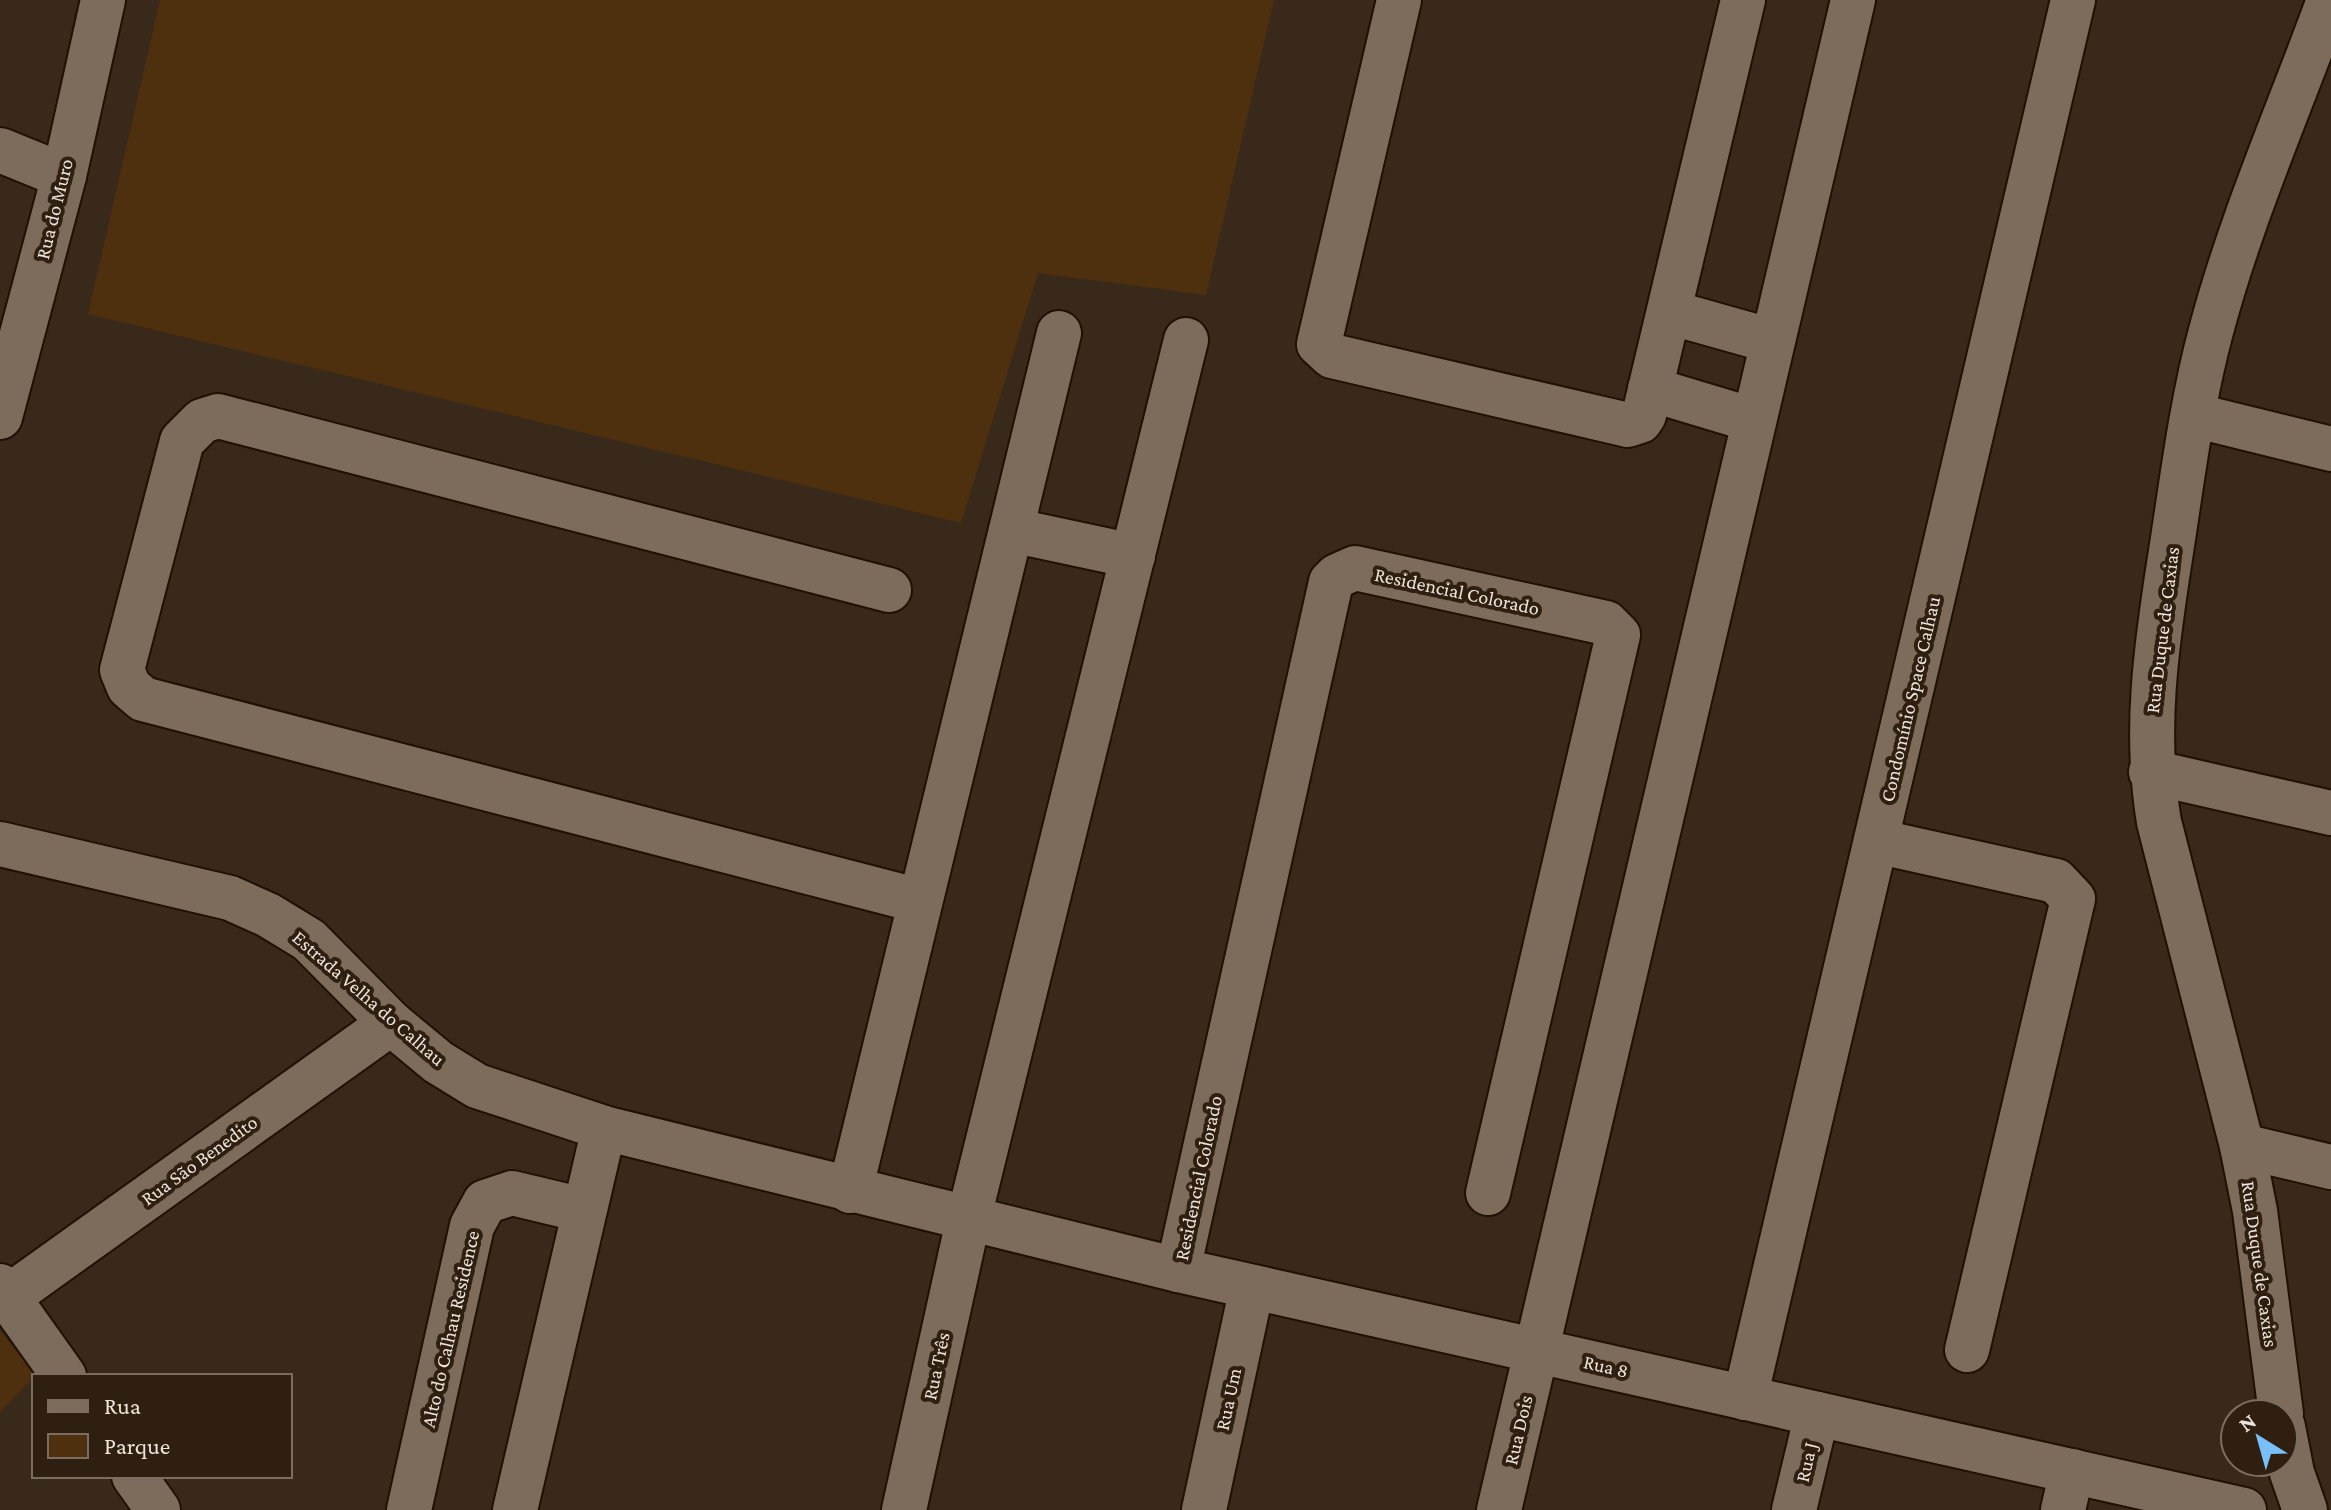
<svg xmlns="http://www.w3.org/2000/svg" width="2331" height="1510" font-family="'Crimson Pro',serif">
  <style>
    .green { fill: #4f300e }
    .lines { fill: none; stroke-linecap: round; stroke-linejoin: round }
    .minor-casing { stroke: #1f1104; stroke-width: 48 }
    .minor { stroke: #7d6b5b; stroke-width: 44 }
    .labels { text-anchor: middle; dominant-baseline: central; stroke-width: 8; stroke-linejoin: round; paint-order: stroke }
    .street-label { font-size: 20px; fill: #ede3da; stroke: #2e1f11 }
  </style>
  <rect width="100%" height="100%" fill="#38291a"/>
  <g class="green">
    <polygon points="160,0 1274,0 1206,295 1038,273 961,523 88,314"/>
    <polygon points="0,1331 36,1375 0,1412"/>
  </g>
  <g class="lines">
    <g class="minor-casing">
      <g id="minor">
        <polyline points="1399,0 1319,344 1332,356 1628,425 1640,421 1644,415 1743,0"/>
        <polyline points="0,150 64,176"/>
        <polyline points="1669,312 1772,341"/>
        <polyline points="1650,389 1753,420"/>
        <polyline points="2193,415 2331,449"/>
        <polyline points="0,417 64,176 103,0"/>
        <polyline points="1011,530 1133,556"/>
        <polyline points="889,590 218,416 202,421 182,441 122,670 129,687 143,699 920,901"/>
        <polyline points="2151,772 2331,813"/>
        <polyline points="1876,841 2056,881 2073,899 1967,1350"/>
        <polyline points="0,844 230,898 268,915 309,940 391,1023 438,1062 477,1086 604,1128 1178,1270 2244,1510"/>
        <polyline points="2242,1146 2331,1167"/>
        <polyline points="850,1191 1059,333"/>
        <polyline points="1178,1270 1331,582 1337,576 1355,568 1606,623 1618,635 1488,1193"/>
        <polyline points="0,1286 64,1376"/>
        <polyline points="8,1297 391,1023"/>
        <polyline points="1745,1398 2073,0"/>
        <path d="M2281,1414l-26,-203 -13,-65 -83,-324c-15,-90 -3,-175 11,-264 12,-76 21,-153 41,-227 30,-113 78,-221 118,-331"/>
        <polyline points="2283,1427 2292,1473 2305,1510"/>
        <polyline points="134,1476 158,1510"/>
        <polyline points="409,1510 472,1226 485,1202 512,1193 583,1210"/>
        <polyline points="515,1510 604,1128"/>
        <polyline points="904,1510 968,1221 1186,340"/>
        <polyline points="1204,1510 1252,1287"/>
        <polyline points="1499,1510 1853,0"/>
        <polyline points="1794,1510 1817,1414"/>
        <polyline points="2063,1510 2072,1471"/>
      </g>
    </g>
    <use href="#minor" class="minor"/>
  </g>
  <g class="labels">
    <g class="street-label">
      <text transform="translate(54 209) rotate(-76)">Rua do Muro</text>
      <text transform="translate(1457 591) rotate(12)">Residencial Colorado</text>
      <text transform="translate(2162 630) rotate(-83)">Rua Duque de Caxias</text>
      <text transform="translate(1910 699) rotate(-77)">Condomínio Space Calhau</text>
      <text transform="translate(369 998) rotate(41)">Estrada Velha do Calhau</text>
      <text transform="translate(199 1160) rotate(-36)">Rua São Benedito</text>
      <text transform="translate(1198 1178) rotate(-78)">Residencial Colorado</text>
      <text transform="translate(2260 1264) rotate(82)">Rua Duque de Caxias</text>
      <text transform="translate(450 1329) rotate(-77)">Alto do Calhau Residence</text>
      <text transform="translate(936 1366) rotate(-78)">Rua Três</text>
      <text transform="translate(1606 1366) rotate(13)">Rua 8</text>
      <text transform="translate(1228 1399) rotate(-78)">Rua Um</text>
      <text transform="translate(1518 1430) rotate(-77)">Rua Dois</text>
      <text transform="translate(1806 1462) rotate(-77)">Rua J</text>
    </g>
  </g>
  <rect x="32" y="1374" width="260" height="104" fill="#2e1f11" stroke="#7a6d61" stroke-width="2"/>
  <rect x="48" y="1400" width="40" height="12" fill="#7d6b5b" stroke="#7a6d61" stroke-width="2"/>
  <text x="104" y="1414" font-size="24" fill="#ede3da">Rua</text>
  <rect x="48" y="1434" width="40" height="24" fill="#4f300e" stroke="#7a6d61" stroke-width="2"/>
  <text x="104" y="1454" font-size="24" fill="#ede3da">Parque</text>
  <g transform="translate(2259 1438) rotate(323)"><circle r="38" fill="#2e1f11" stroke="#7a6d61" stroke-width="2"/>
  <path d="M0-6L14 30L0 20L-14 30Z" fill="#79bff8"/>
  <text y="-12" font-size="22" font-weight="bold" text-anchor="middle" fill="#ede3da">N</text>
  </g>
</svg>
